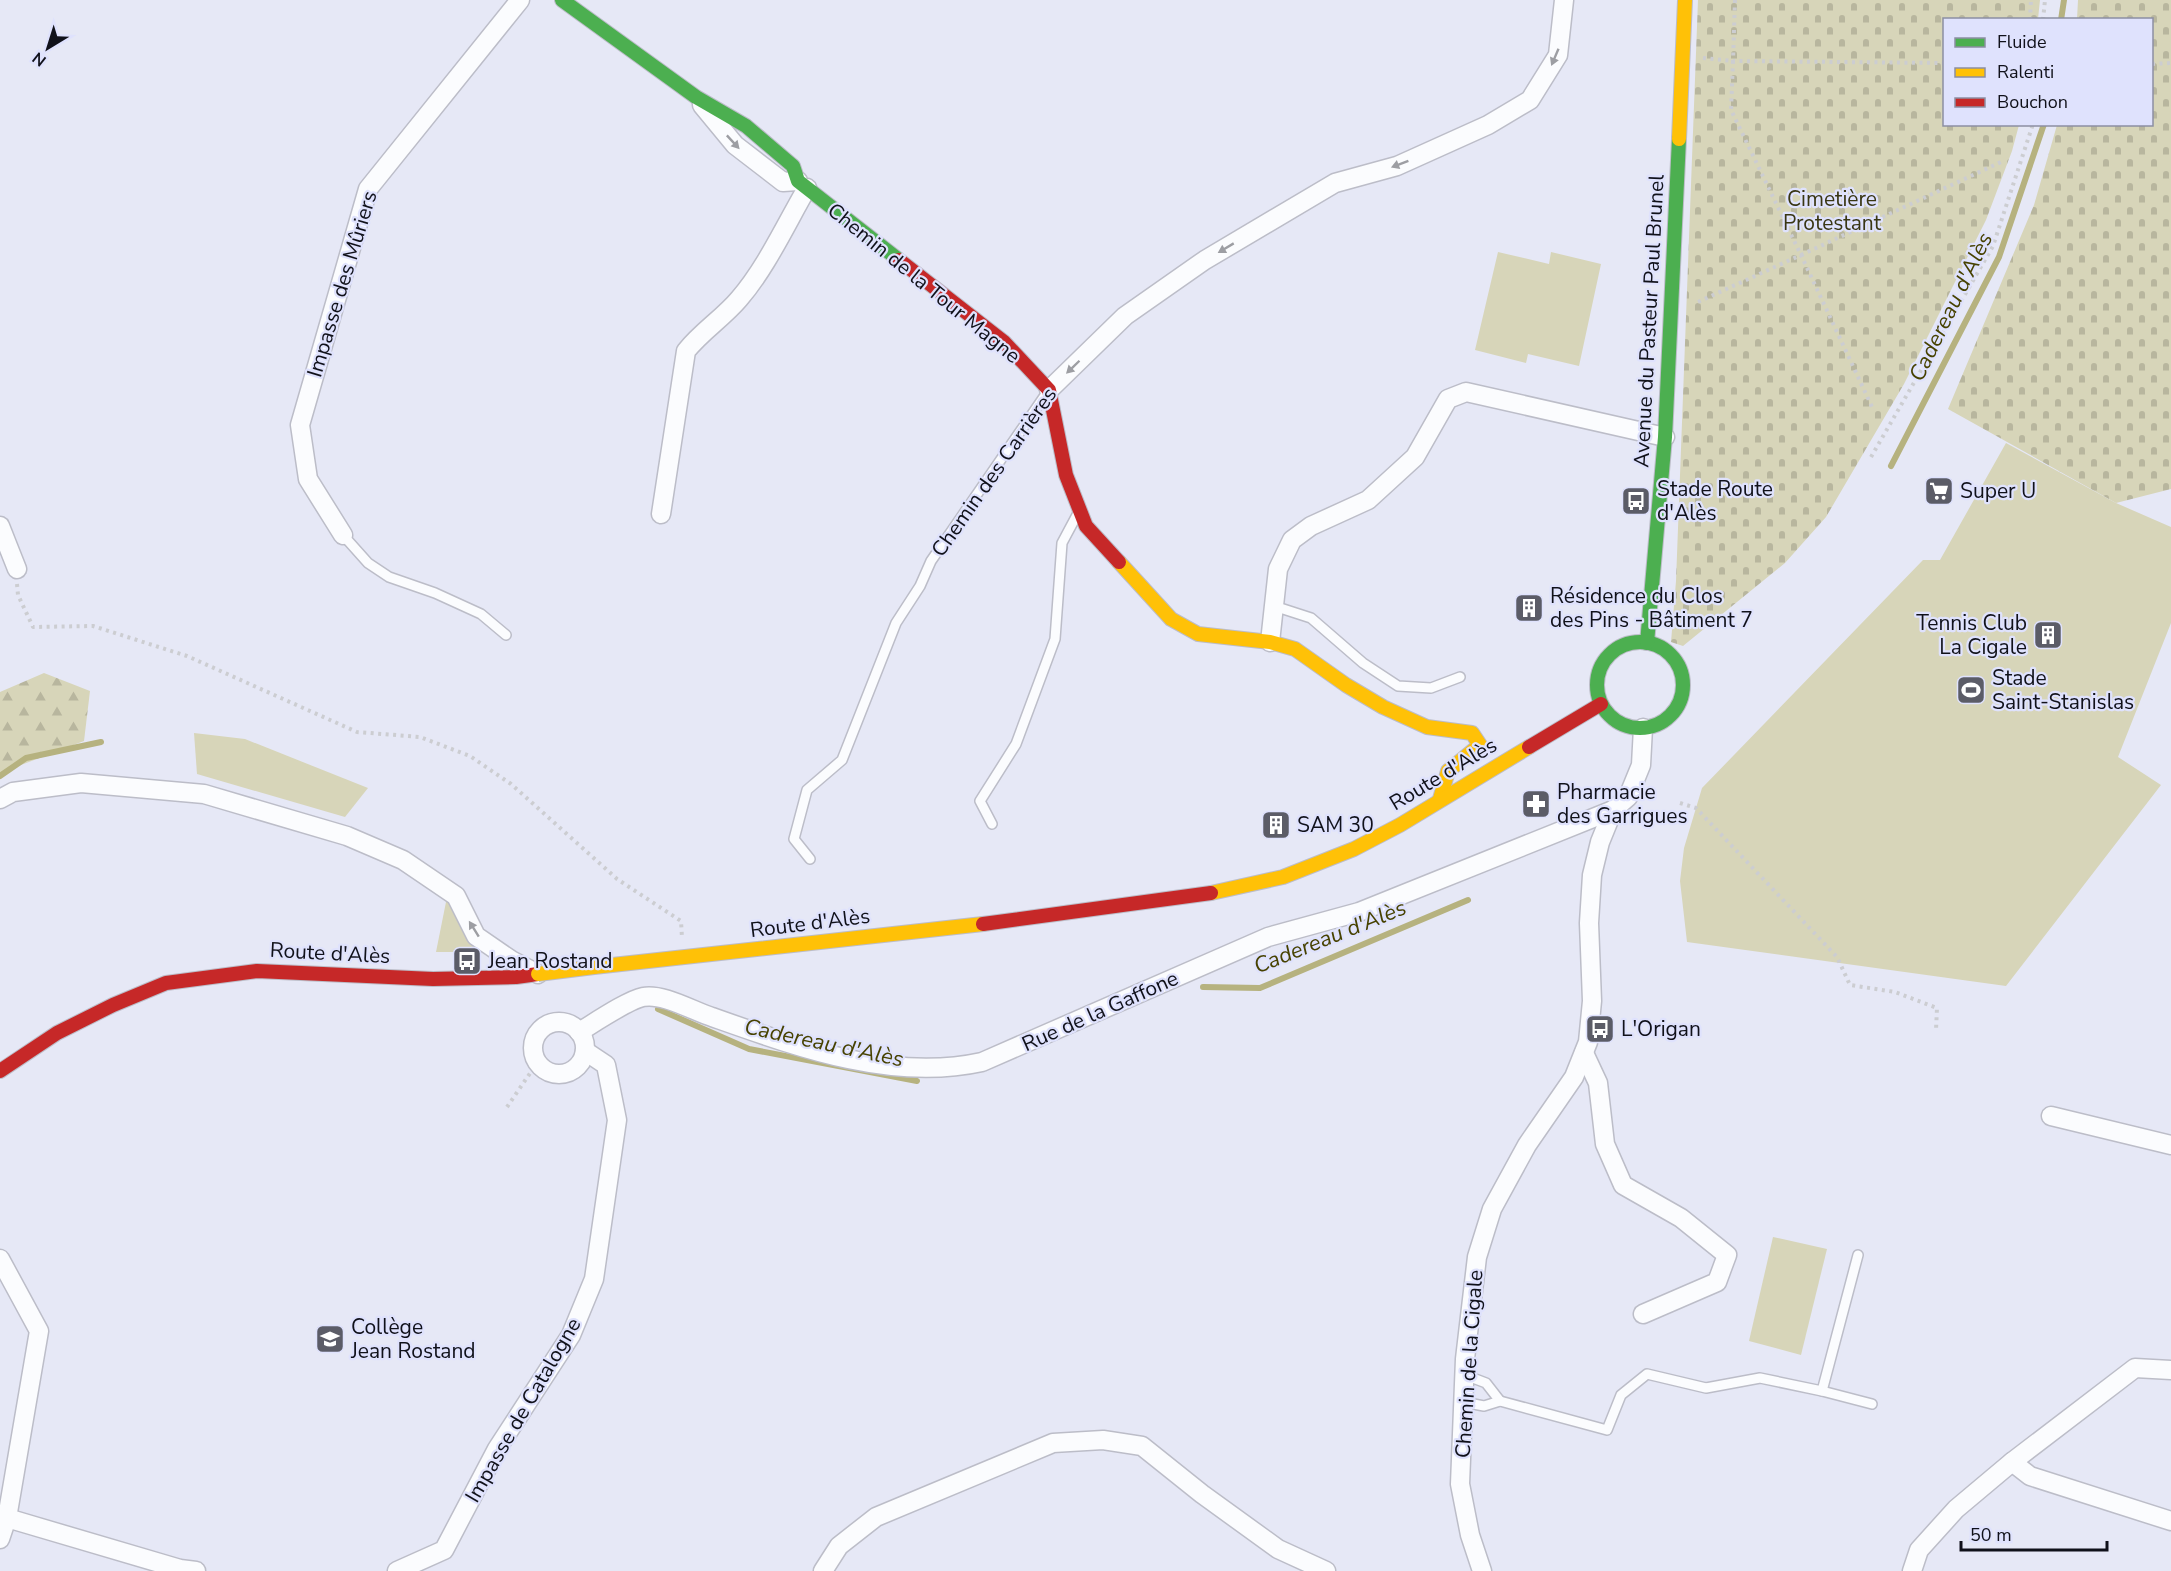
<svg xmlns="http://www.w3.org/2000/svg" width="2171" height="1571" font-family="'Nunito Sans',sans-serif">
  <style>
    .grass { fill: #d7d5b9 }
    .forest { fill: url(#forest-firs) }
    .cemetery { fill: url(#cemetery-stones) }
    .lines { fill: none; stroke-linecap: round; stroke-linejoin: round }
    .stream { stroke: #b6b27f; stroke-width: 6 }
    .lane-casing { stroke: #bcbdc8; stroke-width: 12 }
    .street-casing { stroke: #bcbdc8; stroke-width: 21 }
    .fast-casing { stroke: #bcbdc8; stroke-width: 16 }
    .slow-casing { stroke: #bcbdc8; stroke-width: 16 }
    .jam-casing { stroke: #bcbdc8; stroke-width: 16 }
    .path { stroke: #cccdd1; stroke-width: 4; stroke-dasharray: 3 4.5; stroke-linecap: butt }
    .lane { stroke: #fbfcfe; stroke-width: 9 }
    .street { stroke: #fbfcfe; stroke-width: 18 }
    .fast { stroke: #4caf50; stroke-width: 14 }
    .slow { stroke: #ffc107; stroke-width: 14 }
    .jam { stroke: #c62828; stroke-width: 14 }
    .slow-bridge-casing { stroke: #bcbdc8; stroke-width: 16; stroke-linecap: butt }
    .slow-bridge { stroke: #ffc107; stroke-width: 14 }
    .oneway { fill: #9d9ea3 }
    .labels { text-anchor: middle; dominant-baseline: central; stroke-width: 4.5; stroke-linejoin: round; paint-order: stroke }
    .park-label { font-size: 21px; fill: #393613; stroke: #dfe2fd }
    .street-label { font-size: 21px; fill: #10111a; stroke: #dfe2fd }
    .poi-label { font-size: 21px; fill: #10111a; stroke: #dfe2fd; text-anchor: start }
    .water-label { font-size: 22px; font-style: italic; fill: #474200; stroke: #dfe2fd }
  </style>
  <defs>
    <pattern id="forest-firs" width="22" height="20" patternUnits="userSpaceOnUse" patternTransform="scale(1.5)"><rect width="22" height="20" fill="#d7d5b9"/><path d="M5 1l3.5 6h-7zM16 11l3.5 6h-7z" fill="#b8b69e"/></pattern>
    <pattern id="cemetery-stones" width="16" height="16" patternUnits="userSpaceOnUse" patternTransform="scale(1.5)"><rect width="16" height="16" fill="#d7d5b9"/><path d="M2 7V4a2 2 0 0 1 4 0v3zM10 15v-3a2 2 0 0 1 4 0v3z" fill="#b8b69e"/></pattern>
  </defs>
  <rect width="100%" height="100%" fill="#e6e8f6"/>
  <g class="grass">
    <polygon points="1498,252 1549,264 1551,252 1601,264 1579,366 1528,354 1526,363 1475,350"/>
    <polygon points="2006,443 2116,503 2171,527 2171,623 2118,757 2161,785 2006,986 1687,942 1680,881 1684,848 1702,788 1923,560 1940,560"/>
    <polygon points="194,733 245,739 368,788 345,817 197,774"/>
    <polygon points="447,897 492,952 436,952"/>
    <polygon points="1773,1237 1827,1249 1801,1355 1749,1341"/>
  </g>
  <polygon class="forest" points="44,673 90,691 84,741 0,773 0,692"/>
  <g class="cemetery">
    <polygon points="1698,0 2040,0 2038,19 1944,20 1944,124 2019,125 2012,151 1986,220 1904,384 1826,517 1785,563 1683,646 1671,642 1676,581"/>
    <polygon points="2078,0 2171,0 2171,489 2116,503 1948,409 2034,205 2057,125 2152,124 2152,20 2077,19"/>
  </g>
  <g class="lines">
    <g class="stream">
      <polyline points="2061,20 2064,0"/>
      <polyline points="1891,466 1999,257 2044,124"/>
      <polyline points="0,776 26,758 101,742"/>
      <polyline points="1203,987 1260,988 1468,900"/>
      <polyline points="658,1009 749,1049 917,1081"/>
    </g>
    <g class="lane-casing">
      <g id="lane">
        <polyline points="343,535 368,563 389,577 435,593 481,614 506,635"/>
        <polyline points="1274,606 1311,618 1363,663 1398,686 1431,688 1460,677"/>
        <polyline points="992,824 980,801 1016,744 1055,639 1062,543 1078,513"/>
        <polyline points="810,859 794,839 807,790 842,760 896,623 920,586 931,561 1046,394"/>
        <polyline points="1465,1375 1486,1383 1500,1401"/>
        <polyline points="1822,1391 1872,1404"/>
        <polyline points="1463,1402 1484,1406 1500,1401 1607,1430 1621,1395 1647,1374 1706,1388 1760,1378 1822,1391 1858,1255"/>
      </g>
    </g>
    <g class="street-casing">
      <g id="street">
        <polyline points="702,105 735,145 783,182 798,181"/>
        <polyline points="1049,390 1125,316 1205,260 1335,183 1397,166 1488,125 1530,100 1558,55 1564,0"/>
        <path d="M661,514l25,-163c16,-20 37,-33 53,-52 27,-31 47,-75 68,-111"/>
        <polyline points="0,526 17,569"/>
        <polyline points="343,535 308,479 300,425 368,189 520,0"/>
        <polyline points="1270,642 1278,569 1292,540 1311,526 1368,500 1415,457 1448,399 1466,392 1665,437"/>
        <polyline points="0,799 13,792 81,783 204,794 347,836 403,860 456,896 476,936 511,960 538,974"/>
        <circle cx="559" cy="1048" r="26"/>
        <path d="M579,1032c15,-9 49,-32 64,-35 20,-4 50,14 69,20 85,30 179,65 270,45l286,-125 91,-25 254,-102"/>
        <polyline points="1584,1053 1598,1083 1605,1144 1623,1185 1681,1218 1727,1255 1717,1282 1643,1314"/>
        <polyline points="2051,1116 2171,1145"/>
        <polyline points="0,1259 39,1331 7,1518 0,1539"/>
        <polyline points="2012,1462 2030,1476 2171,1521"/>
        <polyline points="7,1518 180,1569 196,1571"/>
        <polyline points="397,1571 444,1550 497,1449 571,1335 594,1279 617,1120 606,1065 585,1051"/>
        <polyline points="823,1571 839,1546 876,1517 1053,1443 1103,1440 1142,1446 1202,1494 1278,1549 1326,1571"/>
        <polyline points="1482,1571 1470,1535 1460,1484 1465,1359 1477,1257 1492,1209 1527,1145 1574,1077 1588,1042 1592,1001 1589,923 1592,875 1600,842 1613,810 1628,797 1641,765 1643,728"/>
        <polyline points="1912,1571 1919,1550 1956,1509 2012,1462 2135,1368 2171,1370"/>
      </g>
    </g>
    <g class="fast-casing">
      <g id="fast">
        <polyline points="562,0 696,97 746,126 793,166 798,181 899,260"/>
        <circle cx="1640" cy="685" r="43"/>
        <polyline points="1647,643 1665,437 1679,139"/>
      </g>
    </g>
    <g class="slow-casing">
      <g id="slow">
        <polyline points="1679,139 1685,0"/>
        <polyline points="1119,562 1171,619 1198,634 1270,642 1295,649 1346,685 1383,707 1427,727 1472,733 1480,745 1448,771 1440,799"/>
        <polyline points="1211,893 1283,877 1354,849 1400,825 1529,747"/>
        <polyline points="594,967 983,924"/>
      </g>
    </g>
    <g class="jam-casing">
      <g id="jam">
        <polyline points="899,260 1004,342 1049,390 1066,475 1086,526 1119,562"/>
        <polyline points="1529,747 1601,704"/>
        <polyline points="983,924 1211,893"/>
        <polyline points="0,1071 57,1033 113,1005 166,983 257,971 433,979 516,977 538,974"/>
      </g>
    </g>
    <g class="path">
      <polyline points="1735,0 1733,61 1944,63"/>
      <polyline points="2030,20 2031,0"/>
      <polyline points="2043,20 2045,0"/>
      <polyline points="1703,58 1733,61 1731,110 1801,255 2001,162"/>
      <polyline points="2152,64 2171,63"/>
      <polyline points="1698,302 1801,255 1873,409"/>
      <polyline points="1871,457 1993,246 2033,124"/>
      <polyline points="17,584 18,595 33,627 93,626 187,656 357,732 420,737 470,756 511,784 617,879 681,921 682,938"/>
      <polyline points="1680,803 1696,808 1837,957 1850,985 1895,992 1937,1008 1936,1030"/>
      <polyline points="507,1107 537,1063"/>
    </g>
    <use href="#lane" class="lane"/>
    <use href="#street" class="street"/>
    <use href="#fast" class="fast"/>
    <use href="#slow" class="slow"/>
    <use href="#jam" class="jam"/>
    <g class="slow-bridge-casing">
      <polyline id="slow-bridge" points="538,974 594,967"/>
    </g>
    <use href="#slow-bridge" class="slow-bridge"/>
  </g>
  <defs><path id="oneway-solid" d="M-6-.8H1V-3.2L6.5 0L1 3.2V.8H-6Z" transform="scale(1.5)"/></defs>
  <g class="oneway">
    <use href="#oneway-solid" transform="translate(1555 57) rotate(113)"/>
    <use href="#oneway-solid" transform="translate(733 142) rotate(47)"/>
    <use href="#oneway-solid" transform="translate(1400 164) rotate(159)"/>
    <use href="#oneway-solid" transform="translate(1226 248) rotate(149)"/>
    <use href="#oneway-solid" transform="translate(1073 367) rotate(136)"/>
    <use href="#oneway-solid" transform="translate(474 929) rotate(-122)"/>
  </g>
  <defs>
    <g id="supermarket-square" transform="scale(1.5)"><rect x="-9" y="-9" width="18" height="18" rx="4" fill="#5b5c67" stroke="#dfe2fd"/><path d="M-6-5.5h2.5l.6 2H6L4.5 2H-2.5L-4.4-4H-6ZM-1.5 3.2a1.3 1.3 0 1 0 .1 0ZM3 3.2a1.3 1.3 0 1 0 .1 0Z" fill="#fff"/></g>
    <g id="bus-square" transform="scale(1.5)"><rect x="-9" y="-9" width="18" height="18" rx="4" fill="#5b5c67" stroke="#dfe2fd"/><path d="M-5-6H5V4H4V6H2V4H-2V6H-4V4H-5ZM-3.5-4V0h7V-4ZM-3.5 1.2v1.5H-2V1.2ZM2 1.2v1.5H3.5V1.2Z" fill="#fff"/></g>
    <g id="building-square" transform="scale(1.5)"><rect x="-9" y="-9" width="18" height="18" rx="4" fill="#5b5c67" stroke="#dfe2fd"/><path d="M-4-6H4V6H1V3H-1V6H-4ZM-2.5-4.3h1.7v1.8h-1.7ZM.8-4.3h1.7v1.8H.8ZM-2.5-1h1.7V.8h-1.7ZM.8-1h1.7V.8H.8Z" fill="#fff"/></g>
    <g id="stadium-square" transform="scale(1.5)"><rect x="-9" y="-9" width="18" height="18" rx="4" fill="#5b5c67" stroke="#dfe2fd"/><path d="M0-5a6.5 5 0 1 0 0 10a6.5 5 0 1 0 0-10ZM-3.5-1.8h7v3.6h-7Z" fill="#fff"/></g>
    <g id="pharmacy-square" transform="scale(1.5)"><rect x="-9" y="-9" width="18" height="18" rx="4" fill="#5b5c67" stroke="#dfe2fd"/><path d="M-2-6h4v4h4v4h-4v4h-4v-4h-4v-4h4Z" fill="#fff"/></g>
    <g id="school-square" transform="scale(1.5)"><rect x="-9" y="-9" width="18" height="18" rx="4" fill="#5b5c67" stroke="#dfe2fd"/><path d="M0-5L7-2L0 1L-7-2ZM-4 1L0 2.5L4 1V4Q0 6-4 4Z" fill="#fff"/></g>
  </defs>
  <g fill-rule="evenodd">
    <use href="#supermarket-square" x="1939" y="491"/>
    <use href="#bus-square" x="1636" y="501"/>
    <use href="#building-square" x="1529" y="608"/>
    <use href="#building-square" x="2048" y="635"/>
    <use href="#stadium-square" x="1971" y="690"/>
    <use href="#pharmacy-square" x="1536" y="804"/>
    <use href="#building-square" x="1276" y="825"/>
    <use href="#bus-square" x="467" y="961"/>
    <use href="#bus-square" x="1600" y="1029"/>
    <use href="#school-square" x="330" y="1339"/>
  </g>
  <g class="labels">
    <g class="park-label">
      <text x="1832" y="199">Cimetière<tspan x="1832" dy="24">Protestant</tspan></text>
    </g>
    <g class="street-label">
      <text transform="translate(924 283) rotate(39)">Chemin de la Tour Magne</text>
      <text transform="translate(342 284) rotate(-73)">Impasse des Mûriers</text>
      <text transform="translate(1649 321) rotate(-87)">Avenue du Pasteur Paul Brunel</text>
      <text transform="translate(994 472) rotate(-55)">Chemin des Carrières</text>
      <text transform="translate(1443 774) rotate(-31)">Route d'Alès</text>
      <text transform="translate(810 923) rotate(-7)">Route d'Alès</text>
      <text transform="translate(330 953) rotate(3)">Route d'Alès</text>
      <text transform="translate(1100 1011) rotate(-24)">Rue de la Gaffone</text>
      <text transform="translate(1469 1364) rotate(-86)">Chemin de la Cigale</text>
      <text transform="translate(523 1410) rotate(-60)">Impasse de Catalogne</text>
    </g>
    <g class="poi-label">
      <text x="1657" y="489">Stade Route<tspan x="1657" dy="24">d'Alès</tspan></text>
      <text x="1960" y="491">Super U</text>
      <text x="1550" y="596">Résidence du Clos<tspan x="1550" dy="24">des Pins - Bâtiment 7</tspan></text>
      <text x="2027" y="623" text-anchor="end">Tennis Club<tspan x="2027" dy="24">La Cigale</tspan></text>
      <text x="1992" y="678">Stade<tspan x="1992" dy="24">Saint-Stanislas</tspan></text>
      <text x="1557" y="792">Pharmacie<tspan x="1557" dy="24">des Garrigues</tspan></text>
      <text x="1297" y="825">SAM 30</text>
      <text x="488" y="961">Jean Rostand</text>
      <text x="1621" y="1029">L'Origan</text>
      <text x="351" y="1327">Collège<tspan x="351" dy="24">Jean Rostand</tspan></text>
    </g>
    <g class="water-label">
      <text transform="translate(1951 307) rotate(-64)">Cadereau d'Alès</text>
      <text transform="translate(1330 937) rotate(-22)">Cadereau d'Alès</text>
      <text transform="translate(824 1043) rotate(12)">Cadereau d'Alès</text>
    </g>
  </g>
  <rect x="1943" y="18" width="210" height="108" fill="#dfe2fd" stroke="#8c8ea2" stroke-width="1.5"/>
  <rect x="1955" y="38" width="30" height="9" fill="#4caf50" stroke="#8c8ea2" stroke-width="1.5"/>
  <text x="1997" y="48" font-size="18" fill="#10111a">Fluide</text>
  <rect x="1955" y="68" width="30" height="9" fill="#ffc107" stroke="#8c8ea2" stroke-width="1.5"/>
  <text x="1997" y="78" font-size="18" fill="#10111a">Ralenti</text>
  <rect x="1955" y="98" width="30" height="9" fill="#c62828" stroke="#8c8ea2" stroke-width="1.5"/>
  <text x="1997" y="108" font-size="18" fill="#10111a">Bouchon</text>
  <g transform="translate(48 48) rotate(218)" stroke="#dfe2fd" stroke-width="4.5" paint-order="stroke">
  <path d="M0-4.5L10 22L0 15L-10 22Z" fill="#10111a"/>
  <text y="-9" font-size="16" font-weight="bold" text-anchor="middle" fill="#10111a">N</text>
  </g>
  <path d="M1961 1541v9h146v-9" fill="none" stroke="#10111a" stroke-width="3"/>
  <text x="1970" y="1541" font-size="18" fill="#10111a" stroke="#dfe2fd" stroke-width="4.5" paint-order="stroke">50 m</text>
</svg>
